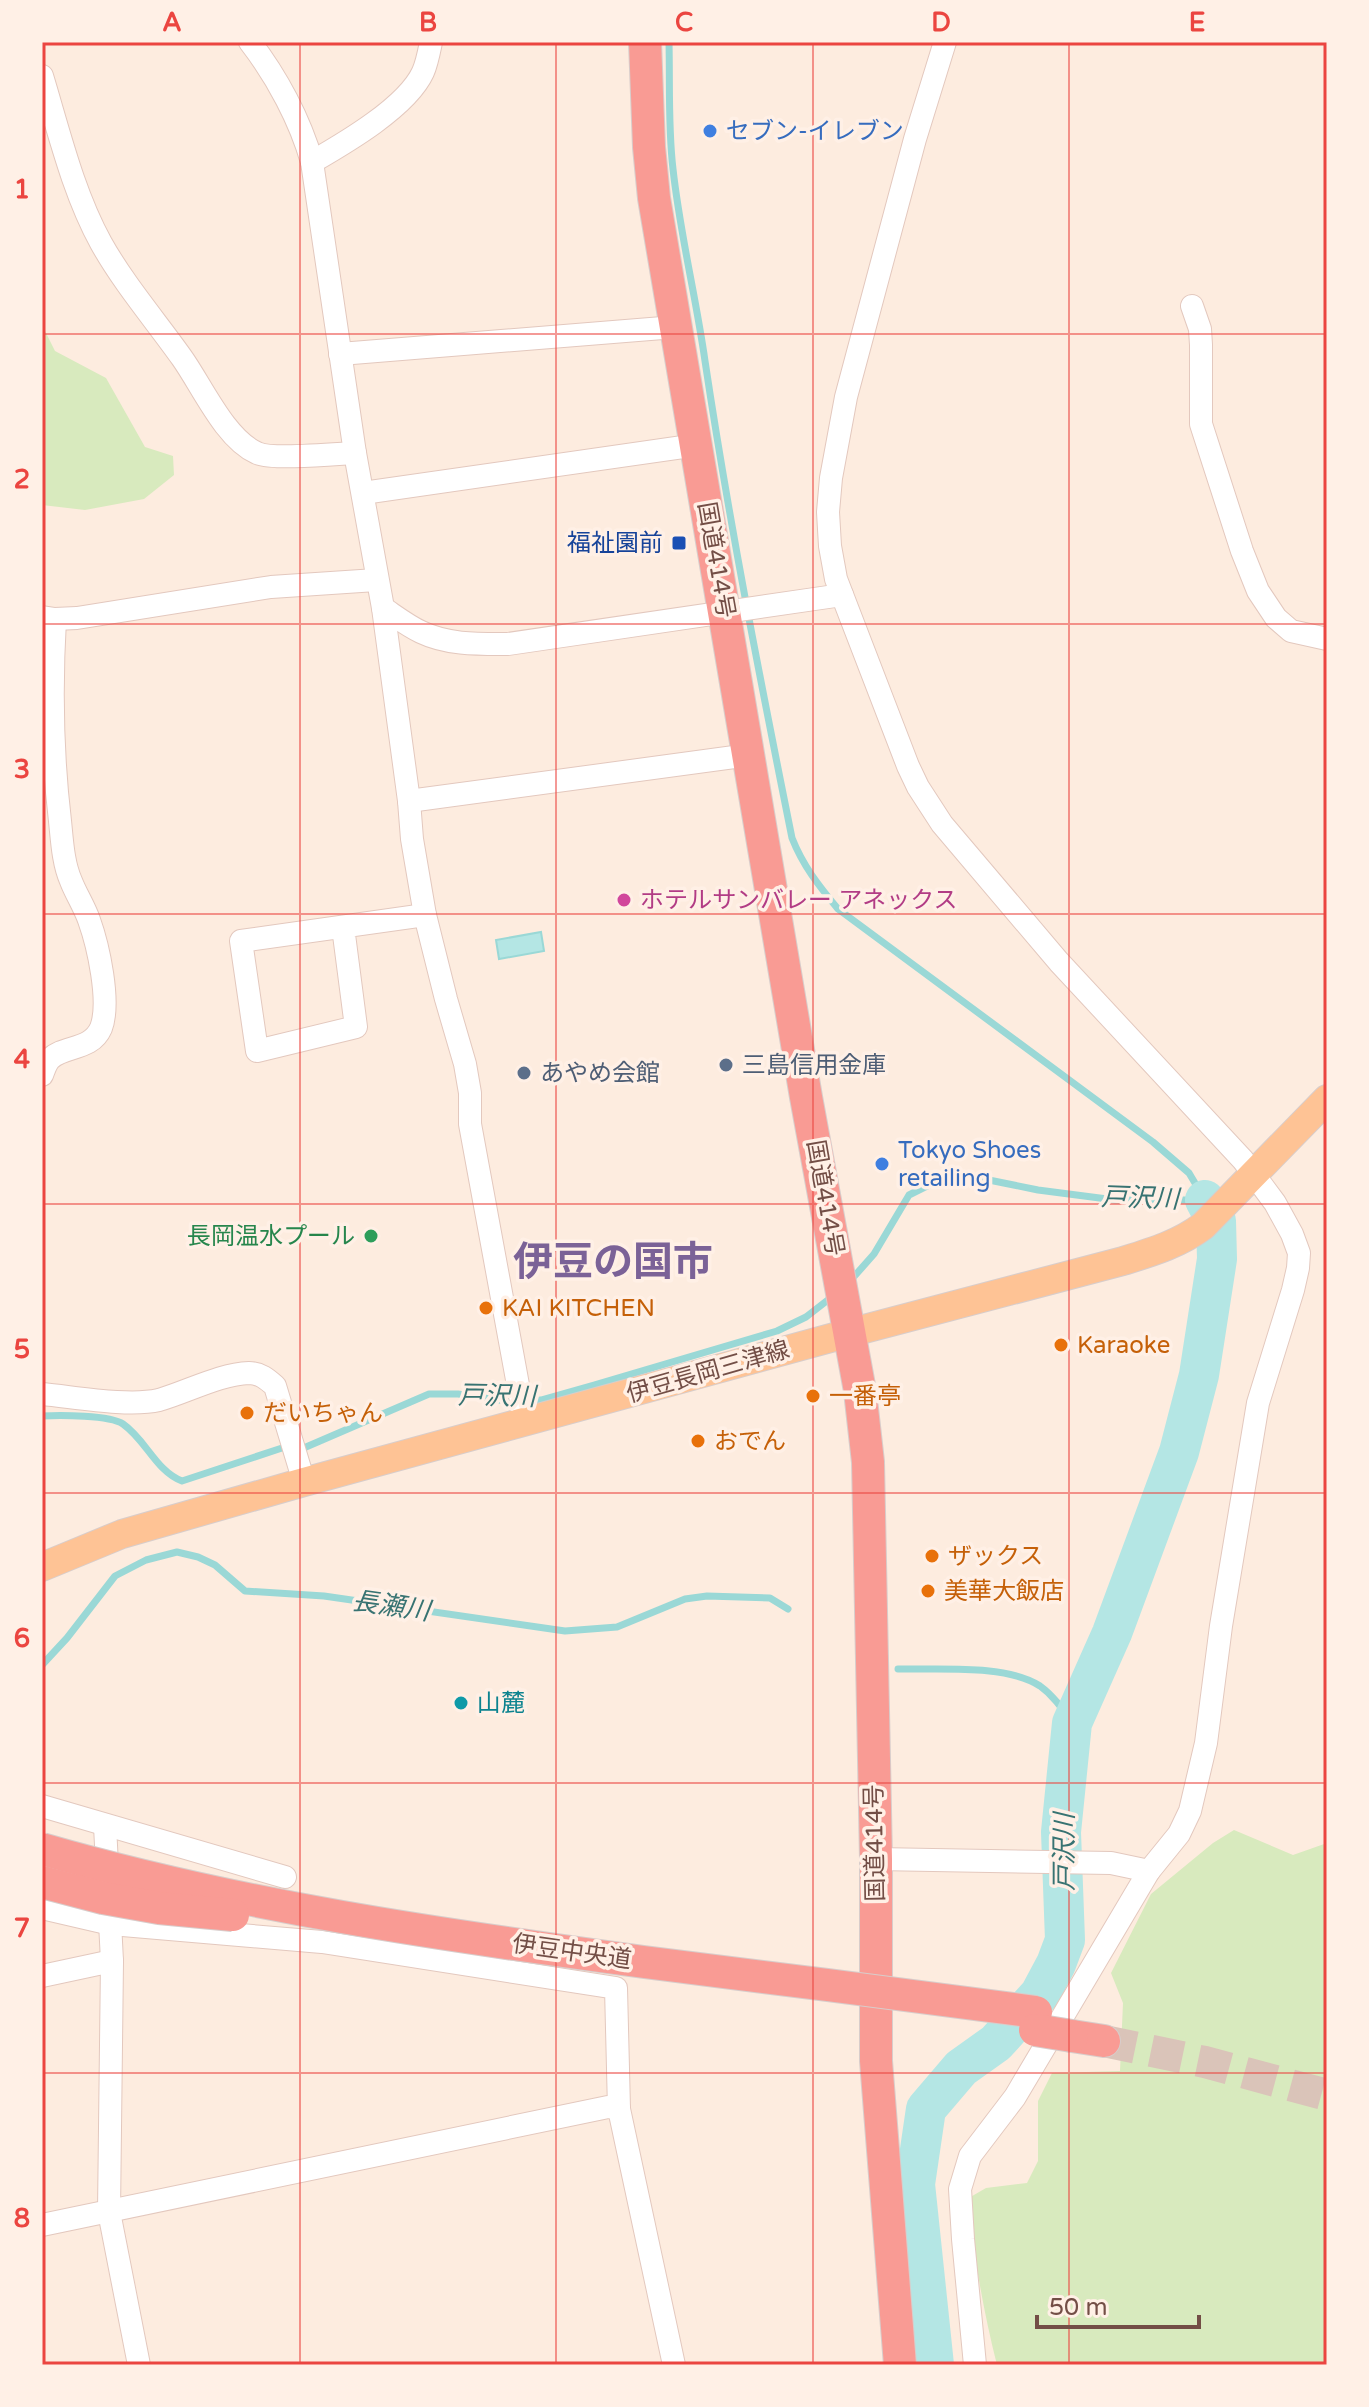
<svg xmlns="http://www.w3.org/2000/svg" width="1369" height="2407" font-family="'Varela Round','Noto Sans JP',sans-serif">
  <style>
    .green { fill: #d8eabe }
    .water { fill: #b4e6e4; stroke: #9ad8d6; stroke-width: 2 }
    .lines { fill: none; stroke-linecap: round; stroke-linejoin: round }
    .stream { stroke: #9ad8d6; stroke-width: 7 }
    .river { stroke: #b4e6e4; stroke-width: 40 }
    .highway-tunnel { stroke: #dac4b9; stroke-width: 32; stroke-dasharray: 32 16; stroke-linecap: butt }
    .minor-casing { stroke: #e3c8be; stroke-width: 24 }
    .major-casing { stroke: #d8cdcb; stroke-width: 30 }
    .highway-casing { stroke: #d8cdcb; stroke-width: 34 }
    .minor { stroke: #fff; stroke-width: 22 }
    .major { stroke: #fec395; stroke-width: 28 }
    .highway { stroke: #f99b94; stroke-width: 32 }
    .highway-bridge-casing { stroke: #d8cdcb; stroke-width: 34; stroke-linecap: butt }
    .highway-bridge { stroke: #f99b94; stroke-width: 32 }
    .grid { fill: none; stroke: #eb4540; stroke-width: 2; stroke-opacity: 0.55 }
    .shop-dot { fill: #3f7fe0; stroke: #fff0e6; stroke-width: 3 }
    .transit-dot { fill: #1a4fb4; stroke: #fff0e6; stroke-width: 3 }
    .hotel-dot { fill: #d1479c; stroke: #fff0e6; stroke-width: 3 }
    .service-dot { fill: #5c6f8a; stroke: #fff0e6; stroke-width: 3 }
    .leisure-dot { fill: #2e9e5b; stroke: #fff0e6; stroke-width: 3 }
    .food-dot { fill: #e8710a; stroke: #fff0e6; stroke-width: 3 }
    .culture-dot { fill: #0f9aa8; stroke: #fff0e6; stroke-width: 3 }
    .labels { text-anchor: middle; dominant-baseline: central; stroke-width: 7; stroke-linejoin: round; paint-order: stroke }
    .shop-label { font-size: 24px; fill: #366cbe; stroke: #fff0e6; text-anchor: start }
    .transit-label { font-size: 24px; fill: #164399; stroke: #fff0e6; text-anchor: end }
    .street-label { font-size: 24px; fill: #734e46; stroke: #fff0e6 }
    .hotel-label { font-size: 24px; fill: #b23c85; stroke: #fff0e6; text-anchor: start }
    .service-label { font-size: 24px; fill: #4e5e75; stroke: #fff0e6; text-anchor: start }
    .leisure-label { font-size: 24px; fill: #27864d; stroke: #fff0e6; text-anchor: end }
    .food-label { font-size: 24px; fill: #c56008; stroke: #fff0e6; text-anchor: start }
    .culture-label { font-size: 24px; fill: #0d838f; stroke: #fff0e6; text-anchor: start }
    .water-label { font-size: 26px; font-style: italic; fill: #387372; stroke: #fff0e6 }
    .town-label { font-size: 40px; font-weight: bold; fill: #7b6297; stroke: #fff0e6 }
    .neatline { fill: none; stroke: #eb4540; stroke-width: 3 }
    .grid-label { font-size: 26px; text-anchor: middle; font-weight: bold; fill: #eb4540 }
  </style>
  <rect width="100%" height="100%" fill="#fdecdf"/>
  <g class="green">
    <polygon points="42,325 55,351 106,378 145,447 173,456 174,475 144,499 85,510 42,505"/>
    <path d="M1234,1830l59,25 34,-12v522h-330c-14,-55 -23,-110 -30,-166l19,-11 41,-5 11,-22v-60l14,-28 68,-2 3,-68 -12,-30 40,-79 62,-51z"/>
  </g>
  <polygon class="water" points="541,932 544,951 499,959 496,940"/>
  <g class="lines">
    <g class="stream">
      <path d="M669,42c1,42 -1,86 4,127 7,65 23,128 32,192 24,160 55,318 87,477 11,28 27,48 46,71l315,233 36,31 16,27"/>
      <polyline points="851,1280 874,1254 909,1195 939,1180 979,1178 1038,1190 1115,1200 1205,1200"/>
      <path d="M42,1416c18,-1 68,-1 81,8 23,16 33,47 59,57l100,-33 24,-1 123,-53h29l54,8 29,-2 53,-15 183,-54 29,-14 27,-21"/>
      <polyline points="42,1665 67,1638 115,1576 146,1560 177,1552 198,1557 215,1565 245,1591 324,1596 565,1631 617,1627 685,1599 707,1596 770,1598 788,1609"/>
      <path d="M898,1669c40,1 109,-5 142,17 14,10 23,24 32,37"/>
    </g>
    <polyline class="river" points="934,2365 915,2184 926,2109 961,2068 996,2043 1040,1994 1056,1964 1065,1940 1061,1832 1072,1723 1112,1633 1179,1452 1199,1375 1217,1259 1216,1221 1205,1200"/>
    <polyline class="highway-tunnel" points="1104,2041 1205,2062 1327,2095"/>
    <g class="minor-casing">
      <g id="minor">
        <path d="M250,42c27,35 50,78 62,120l43,291 28,155 26,193 3,38 13,76 21,84 19,65 5,29v31l55,299"/>
        <polyline points="945,42 915,139 846,397 831,478 828,512 830,546 836,579 908,766 918,787 942,824 1059,962 1243,1160 1275,1203 1292,1234 1299,1253 1298,1268 1293,1290 1258,1403 1221,1626 1206,1743 1190,1811 1179,1834 1149,1871 1015,2097 970,2156 960,2189 963,2239 975,2365"/>
        <path d="M42,76c17,56 31,116 59,167 23,41 54,77 81,115 20,28 43,81 75,95 15,7 79,1 98,0"/>
        <path d="M312,162c33,-19 95,-55 111,-90 4,-9 6,-20 8,-30"/>
        <polyline points="1192,306 1200,329 1201,345 1201,424 1242,551 1258,591 1276,618 1291,631 1327,639"/>
        <polyline points="340,354 675,327"/>
        <polyline points="363,493 697,445"/>
        <path d="M383,608c12,8 25,18 38,24 27,13 58,12 87,12l334,-49"/>
        <polyline points="42,617 55,619 77,618 271,587 376,580"/>
        <polyline points="409,801 749,755"/>
        <polyline points="343,927 356,1027 257,1051 241,941 425,915"/>
        <path d="M42,1075c2,-5 4,-12 8,-16 14,-14 41,-8 51,-31 10,-26 -3,-83 -12,-108 -5,-14 -13,-26 -18,-39 -8,-18 -9,-41 -11,-60 -8,-67 -9,-134 -5,-202"/>
        <path d="M42,1394c33,3 86,13 117,6 28,-8 61,-26 90,-27 11,0 18,6 26,13l29,96"/>
        <polyline points="42,1806 285,1877"/>
        <polyline points="105,1826 112,1961"/>
        <polyline points="876,1859 1111,1863 1149,1871"/>
        <polyline points="42,1908 111,1924 322,1942 616,1988 619,2109"/>
        <polyline points="42,1976 112,1961 109,2212 139,2365"/>
        <polyline points="42,2225 608,2107 619,2109 674,2365"/>
      </g>
    </g>
    <g class="major-casing">
      <path id="major" d="M42,1567l80,-33 182,-52 545,-149 274,-72c29,-9 56,-17 80,-35l124,-127"/>
    </g>
    <g class="highway-casing">
      <g id="highway">
        <polyline points="645,42 649,147 654,198 806,1097 860,1391 868,1462 876,1859 876,2061 900,2365"/>
        <polyline points="1072,2036 1104,2041"/>
      </g>
    </g>
    <use href="#minor" class="minor"/>
    <use href="#major" class="major"/>
    <use href="#highway" class="highway"/>
    <g class="highway-bridge-casing">
      <g id="highway-bridge">
        <path d="M42,1849c197,57 399,86 602,113 131,16 261,33 392,50"/>
        <polyline points="42,1882 103,1898 159,1908 233,1915"/>
        <polyline points="1035,2030 1072,2036"/>
      </g>
    </g>
    <use href="#highway-bridge" class="highway-bridge"/>
  </g>
  <path class="grid" d="M300,42v2323M556,42v2323M813,42v2323M1069,42v2323M42,334h1285M42,624h1285M42,914h1285M42,1204h1285M42,1493h1285M42,1783h1285M42,2073h1285"/>
  <g class="shop-dot">
    <circle cx="710" cy="131" r="8"/>
    <circle cx="882" cy="1164" r="8"/>
  </g>
  <rect class="transit-dot" x="671" y="535" width="16" height="16" rx="4"/>
  <circle class="hotel-dot" cx="624" cy="900" r="8"/>
  <g class="service-dot">
    <circle cx="726" cy="1065" r="8"/>
    <circle cx="524" cy="1073" r="8"/>
  </g>
  <circle class="leisure-dot" cx="371" cy="1236" r="8"/>
  <g class="food-dot">
    <circle cx="486" cy="1308" r="8"/>
    <circle cx="1061" cy="1345" r="8"/>
    <circle cx="813" cy="1396" r="8"/>
    <circle cx="247" cy="1413" r="8"/>
    <circle cx="698" cy="1441" r="8"/>
    <circle cx="932" cy="1556" r="8"/>
    <circle cx="928" cy="1591" r="8"/>
  </g>
  <circle class="culture-dot" cx="461" cy="1703" r="8"/>
  <g class="labels">
    <g class="shop-label">
      <text x="726" y="131">セブン-イレブン</text>
      <text x="898" y="1150">Tokyo Shoes<tspan x="898" dy="28">retailing</tspan></text>
    </g>
    <g class="transit-label">
      <text x="663" y="543">福祉園前</text>
    </g>
    <g class="street-label">
      <text transform="translate(716 560) rotate(80)">国道414号</text>
      <text transform="translate(825 1198) rotate(80)">国道414号</text>
      <text transform="translate(708 1372) rotate(-16)">伊豆長岡三津線</text>
      <text transform="translate(875 1843) rotate(-91)">国道414号</text>
      <text transform="translate(572 1952) rotate(8)">伊豆中央道</text>
    </g>
    <g class="hotel-label">
      <text x="640" y="900">ホテルサンバレー アネックス</text>
    </g>
    <g class="service-label">
      <text x="742" y="1065">三島信用金庫</text>
      <text x="540" y="1073">あやめ会館</text>
    </g>
    <g class="leisure-label">
      <text x="355" y="1236">長岡温水プール</text>
    </g>
    <g class="food-label">
      <text x="502" y="1308">KAI KITCHEN</text>
      <text x="1077" y="1345">Karaoke</text>
      <text x="829" y="1396">一番亭</text>
      <text x="263" y="1413">だいちゃん</text>
      <text x="714" y="1441">おでん</text>
      <text x="948" y="1556">ザックス</text>
      <text x="944" y="1591">美華大飯店</text>
    </g>
    <g class="culture-label">
      <text x="477" y="1703">山麓</text>
    </g>
    <g class="water-label">
      <text transform="translate(1140 1198) rotate(2)">戸沢川</text>
      <text transform="translate(497 1396) rotate(1)">戸沢川</text>
      <text transform="translate(391 1606) rotate(8)">長瀬川</text>
      <text transform="translate(1064 1852) rotate(-90)">戸沢川</text>
    </g>
    <g class="town-label">
      <text x="613" y="1262">伊豆の国市</text>
    </g>
  </g>
  <rect width="1369" height="2407" fill="none" stroke="#fff0e6" stroke-width="88"/>
  <path d="M1037 2315v12h162v-12" fill="none" stroke="#734e46" stroke-width="4"/>
  <text x="1049" y="2315" font-size="24" fill="#734e46" stroke="#fff0e6" stroke-width="6" paint-order="stroke">50 m</text>
  <rect x="44" y="44" width="1281" height="2319" class="neatline"/>
  <g class="grid-label">
    <text x="172" y="31">A</text>
    <text x="428" y="31">B</text>
    <text x="684" y="31">C</text>
    <text x="941" y="31">D</text>
    <text x="1197" y="31">E</text>
    <text x="22" y="198">1</text>
    <text x="22" y="488">2</text>
    <text x="22" y="778">3</text>
    <text x="22" y="1068">4</text>
    <text x="22" y="1358">5</text>
    <text x="22" y="1647">6</text>
    <text x="22" y="1937">7</text>
    <text x="22" y="2227">8</text>
  </g>
</svg>
